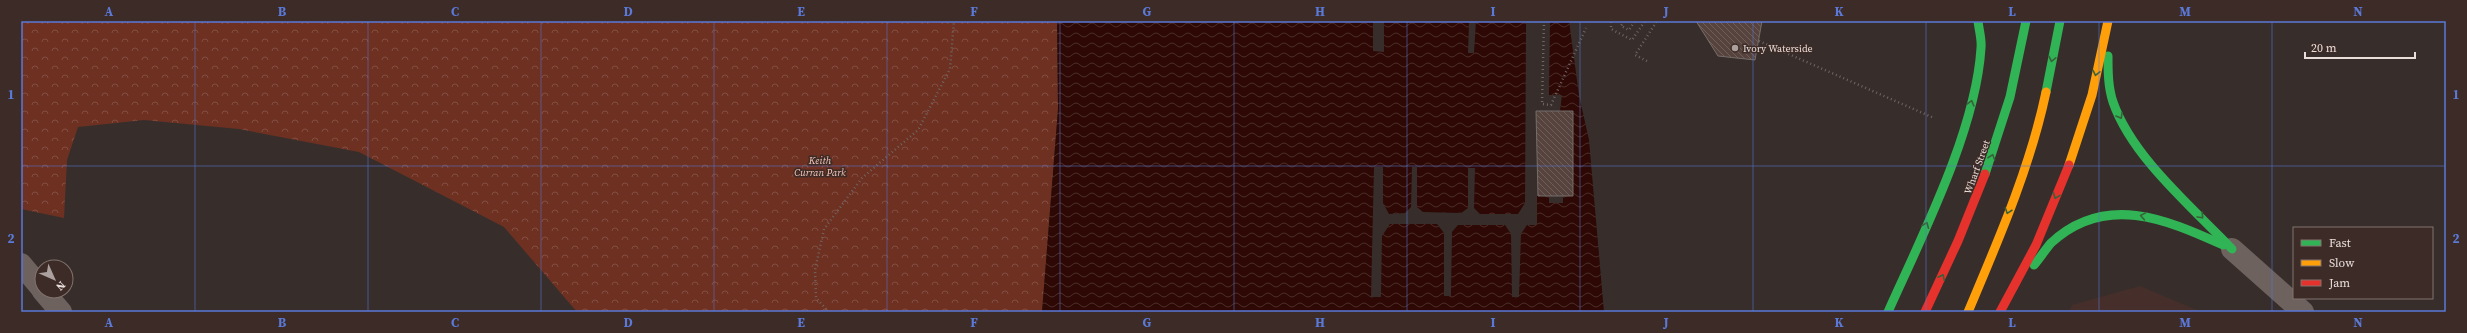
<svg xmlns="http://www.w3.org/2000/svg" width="2467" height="333" font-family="'Source Serif 4',serif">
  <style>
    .built { fill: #462f2a }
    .forest { fill: url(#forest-crowns) }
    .water { fill: url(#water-waves) }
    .pier { fill: #372e2b }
    .building { fill: url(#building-back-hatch); stroke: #756d6a }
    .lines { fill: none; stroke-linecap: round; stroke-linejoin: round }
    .path { stroke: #6f6563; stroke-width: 2.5; stroke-dasharray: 1 3; stroke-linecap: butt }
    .street { stroke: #6e625e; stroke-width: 22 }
    .fast { stroke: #30b455; stroke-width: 9 }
    .slow { stroke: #ff9f0a; stroke-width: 9 }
    .jam { stroke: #e5322d; stroke-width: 9 }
    .oneway { stroke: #376239 }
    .grid { fill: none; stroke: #5a79d9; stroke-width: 1; stroke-opacity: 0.55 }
    .poi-dot { fill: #aba09d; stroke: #3c2b26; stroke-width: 1.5 }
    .labels { text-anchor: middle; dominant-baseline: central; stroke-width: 3; stroke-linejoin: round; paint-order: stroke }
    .poi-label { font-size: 10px; fill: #eadedb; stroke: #3c2b26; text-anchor: start }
    .park-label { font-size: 10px; font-style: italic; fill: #f9c9bd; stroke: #3c2b26 }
    .street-label { font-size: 10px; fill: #eadedb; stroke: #3c2b26 }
    .neatline { fill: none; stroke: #5a79d9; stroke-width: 1.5 }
    .grid-label { font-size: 13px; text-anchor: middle; font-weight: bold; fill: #5a79d9 }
  </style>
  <defs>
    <pattern id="forest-crowns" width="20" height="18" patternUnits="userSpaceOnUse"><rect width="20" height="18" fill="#6d3021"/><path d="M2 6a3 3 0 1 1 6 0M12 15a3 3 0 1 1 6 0" fill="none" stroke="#824e41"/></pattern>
    <pattern id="water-waves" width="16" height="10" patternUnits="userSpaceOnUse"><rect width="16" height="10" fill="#2d0804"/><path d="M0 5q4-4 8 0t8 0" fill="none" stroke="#4c2c28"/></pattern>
    <pattern id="building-back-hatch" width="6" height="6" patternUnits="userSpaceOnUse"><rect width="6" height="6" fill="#57433e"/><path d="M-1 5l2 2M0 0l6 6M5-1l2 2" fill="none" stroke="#6f5e59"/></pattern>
  </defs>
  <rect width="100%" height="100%" fill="#372e2b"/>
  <polygon class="built" points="2140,286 2201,312 2069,312 2072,305"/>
  <polygon class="forest" points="21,21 1057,21 1058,109 1042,312 577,312 504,227 359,152 239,129 144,120 78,127 67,160 64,218 21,209"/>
  <polygon class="water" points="1057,21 1569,21 1579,95 1589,140 1604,312 1042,312 1058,109"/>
  <g class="pier">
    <polygon points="1373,21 1384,21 1384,52 1373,51"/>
    <polygon points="1469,21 1476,21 1474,53 1468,53"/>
    <polygon points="1526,21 1550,21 1549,95 1562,95 1560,111 1567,111 1573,118 1573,196 1563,196 1563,203 1549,203 1549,196 1537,196 1537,225 1527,225 1521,234 1519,297 1512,297 1511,234 1505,225 1458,225 1452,232 1451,296 1444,296 1444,233 1437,224 1390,224 1382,236 1381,297 1371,297 1374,167 1383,167 1383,203 1389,214 1405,213 1411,207 1412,167 1417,167 1417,207 1423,212 1461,213 1468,208 1468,168 1475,168 1474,208 1480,214 1518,214 1525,203"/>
  </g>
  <g class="building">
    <polygon points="1696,21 1762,21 1755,60 1718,56"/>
    <polygon points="1536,111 1573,111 1573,196 1538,196"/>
  </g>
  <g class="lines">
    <g class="path">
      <polyline points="1544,21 1542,104 1551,105 1586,28"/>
      <polyline points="1624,21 1621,26 1629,30 1635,21"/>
      <polyline points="1611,22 1611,29 1632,40 1645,21"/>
      <polyline points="1759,41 1934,118"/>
      <polyline points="1647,61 1635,55 1657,21"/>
      <polyline points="829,312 816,298 815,270 824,229 862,178 918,130 950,69 954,21"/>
    </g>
    <g class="street">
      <polyline points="2232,249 2303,312"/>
      <polyline points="21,264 42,289"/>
      <polyline points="43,291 61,312"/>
    </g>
    <g class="fast">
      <path d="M2108,56c0,15 0,31 5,46 19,55 79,105 119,147"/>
      <polyline points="2046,92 2060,21"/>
      <polyline points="1985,174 2010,97 2026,21"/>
      <path d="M2034,265c6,-7 11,-15 17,-22 54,-50 115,-24 172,2"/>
      <path d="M1888,312c34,-76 88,-182 93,-264 1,-8 -2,-18 -3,-27"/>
    </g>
    <g class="slow">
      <polyline points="2069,165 2092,95 2108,21"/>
      <path d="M1968,312c30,-71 62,-144 78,-220"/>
    </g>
    <g class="jam">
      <polyline points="1925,312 1958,241 1985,174"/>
      <polyline points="2000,312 2036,245 2069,165"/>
    </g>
  </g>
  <defs><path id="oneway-chevron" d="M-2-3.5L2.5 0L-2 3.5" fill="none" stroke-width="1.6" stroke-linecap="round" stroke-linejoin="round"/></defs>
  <g class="oneway">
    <use href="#oneway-chevron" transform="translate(2052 59) rotate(102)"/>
    <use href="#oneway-chevron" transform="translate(2096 73) rotate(103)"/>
    <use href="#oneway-chevron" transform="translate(1971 103) rotate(-75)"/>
    <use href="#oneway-chevron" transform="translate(2120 116) rotate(60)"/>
    <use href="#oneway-chevron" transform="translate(1992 157) rotate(-71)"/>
    <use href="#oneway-chevron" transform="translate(2056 196) rotate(111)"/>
    <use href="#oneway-chevron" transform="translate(2008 211) rotate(109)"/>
    <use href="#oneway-chevron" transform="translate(2143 216) rotate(-170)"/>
    <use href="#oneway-chevron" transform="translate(2201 216) rotate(47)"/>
    <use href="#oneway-chevron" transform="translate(1926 225) rotate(-68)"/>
    <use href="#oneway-chevron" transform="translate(1942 277) rotate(-64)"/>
  </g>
  <path class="grid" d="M195,21v291M368,21v291M541,21v291M714,21v291M887,21v291M1060,21v291M1234,21v291M1407,21v291M1580,21v291M1753,21v291M1926,21v291M2099,21v291M2272,21v291M21,166h2425"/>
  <circle class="poi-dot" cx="1735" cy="48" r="4"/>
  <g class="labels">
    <g class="poi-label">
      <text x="1743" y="48">Ivory Waterside</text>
    </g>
    <g class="park-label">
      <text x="820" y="160">Keith<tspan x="820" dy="12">Curran Park</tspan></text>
    </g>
    <g class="street-label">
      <text transform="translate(1977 167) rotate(-70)">Wharf Street</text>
    </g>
  </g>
  <rect width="2467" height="333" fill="none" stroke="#3c2b26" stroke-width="44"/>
  <rect x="2293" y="227" width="140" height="72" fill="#3c2b26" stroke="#82736e"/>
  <rect x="2301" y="240" width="20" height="6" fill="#30b455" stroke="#82736e"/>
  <text x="2329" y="247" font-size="12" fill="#eadedb">Fast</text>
  <rect x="2301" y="260" width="20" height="6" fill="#ff9f0a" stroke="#82736e"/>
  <text x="2329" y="267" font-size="12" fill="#eadedb">Slow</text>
  <rect x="2301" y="280" width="20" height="6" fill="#e5322d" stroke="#82736e"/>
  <text x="2329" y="287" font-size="12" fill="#eadedb">Jam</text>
  <g transform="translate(54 279) rotate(135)"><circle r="19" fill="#3c2b26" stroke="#82736e"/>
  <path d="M0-3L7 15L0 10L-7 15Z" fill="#aba09d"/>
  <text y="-6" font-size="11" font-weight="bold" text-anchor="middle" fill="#eadedb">N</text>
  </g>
  <path d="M2305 52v6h110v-6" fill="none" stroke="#eadedb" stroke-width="2"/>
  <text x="2311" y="52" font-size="12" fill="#eadedb" stroke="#3c2b26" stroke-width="3" paint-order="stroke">20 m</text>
  <rect x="22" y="22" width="2423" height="289" class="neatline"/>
  <g class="grid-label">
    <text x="109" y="16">A</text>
    <text x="282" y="16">B</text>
    <text x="455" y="16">C</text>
    <text x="628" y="16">D</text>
    <text x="801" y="16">E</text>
    <text x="974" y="16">F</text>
    <text x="1147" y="16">G</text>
    <text x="1320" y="16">H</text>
    <text x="1493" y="16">I</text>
    <text x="1666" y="16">J</text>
    <text x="1839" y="16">K</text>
    <text x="2012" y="16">L</text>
    <text x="2185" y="16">M</text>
    <text x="2358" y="16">N</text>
    <text x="11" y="99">1</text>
    <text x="2456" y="99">1</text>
    <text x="11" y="243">2</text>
    <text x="2456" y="243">2</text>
    <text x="109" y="327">A</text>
    <text x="282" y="327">B</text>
    <text x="455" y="327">C</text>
    <text x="628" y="327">D</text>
    <text x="801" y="327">E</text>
    <text x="974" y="327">F</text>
    <text x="1147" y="327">G</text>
    <text x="1320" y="327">H</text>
    <text x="1493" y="327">I</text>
    <text x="1666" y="327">J</text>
    <text x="1839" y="327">K</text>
    <text x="2012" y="327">L</text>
    <text x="2185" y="327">M</text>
    <text x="2358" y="327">N</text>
  </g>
</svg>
